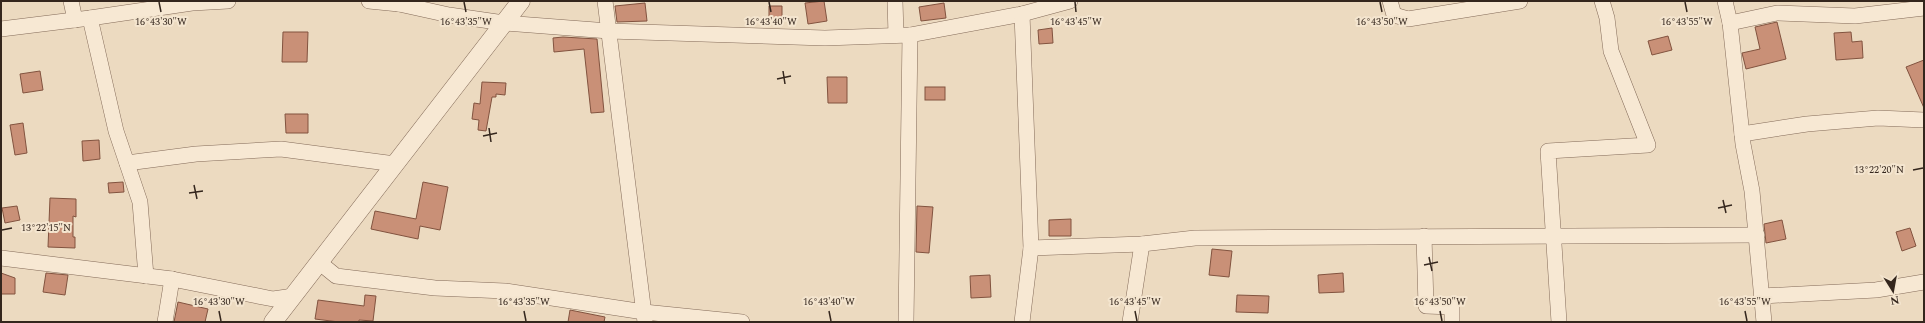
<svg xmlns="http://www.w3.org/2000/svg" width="1925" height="323" font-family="Spectral,serif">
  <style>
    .building { fill: #c99077; stroke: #82533f }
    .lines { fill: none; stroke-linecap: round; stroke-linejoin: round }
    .minor-casing { stroke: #846b59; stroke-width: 16 }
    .tertiary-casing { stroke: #846b59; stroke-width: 19 }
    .minor { stroke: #f7e8d3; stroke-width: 15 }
    .tertiary { stroke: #f7e8d3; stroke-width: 18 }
    .ticks { fill: none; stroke: #34261d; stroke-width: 1.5 }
    .ticks-label { font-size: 10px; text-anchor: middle; fill: #34261d; stroke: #f4e5cf; stroke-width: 4; stroke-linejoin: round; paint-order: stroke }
  </style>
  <rect width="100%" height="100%" fill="#ecdac0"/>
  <g class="building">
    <polygon points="824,1 827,21 808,24 805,3"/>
    <polygon points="645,3 647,21 617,22 615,6"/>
    <polygon points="944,3 946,18 921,21 919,7"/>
    <polygon points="769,6 782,6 782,22 769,21"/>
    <polygon points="1777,22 1786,59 1746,69 1742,53 1760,49 1755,27"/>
    <polygon points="1052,28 1053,43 1039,44 1038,30"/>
    <polygon points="283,32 308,32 307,62 282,62"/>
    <polygon points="1851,32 1852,42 1862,41 1863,58 1836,60 1834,33"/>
    <polygon points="1668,36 1672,50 1652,55 1648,41"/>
    <polygon points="563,37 597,39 604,112 591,113 584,49 554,52 553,38"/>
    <polygon points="1924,60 1924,108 1906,67"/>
    <polygon points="40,71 43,90 23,93 20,74"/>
    <polygon points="827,77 847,77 847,103 828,103"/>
    <polygon points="482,82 506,83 505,95 496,94 496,97 492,97 486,131 478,130 479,120 472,119 474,103 480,104"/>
    <rect x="925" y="87" width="20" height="13"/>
    <polygon points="285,114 308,114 308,133 286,133"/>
    <polygon points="23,123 27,153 15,155 10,125"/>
    <polygon points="99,140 100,159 83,161 82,141"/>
    <polygon points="123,182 124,192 109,193 108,183"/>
    <polygon points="423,182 448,187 440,230 420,226 418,239 371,229 375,211 416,219"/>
    <polygon points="50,198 76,199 76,217 73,216 73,237 75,237 75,248 48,247"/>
    <polygon points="17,206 20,220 5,223 2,208"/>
    <polygon points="917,206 933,207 929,253 916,252"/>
    <polygon points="1071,219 1071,236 1049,236 1049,220"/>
    <polygon points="1782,220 1786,239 1766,243 1764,224"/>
    <polygon points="1910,228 1916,246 1902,251 1896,232"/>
    <polygon points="1212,249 1232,251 1229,277 1209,275"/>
    <polygon points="1,273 15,278 15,294 1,294"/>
    <polygon points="46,273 68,275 65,295 43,292"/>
    <polygon points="1343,273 1344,292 1319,293 1318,275"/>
    <polygon points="990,275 991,297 971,298 970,276"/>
    <polygon points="365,295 376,296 373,321 359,320 359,322 339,322 315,319 318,300 364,306"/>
    <polygon points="1237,295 1269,296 1268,313 1236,312"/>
    <polygon points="178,302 208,309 205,322 174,322"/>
    <polygon points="570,310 605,317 604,322 568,322"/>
  </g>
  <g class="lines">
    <g class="minor-casing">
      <g id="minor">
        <polyline points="71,1 75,20"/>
        <polyline points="369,1 399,4"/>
        <polyline points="391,1 399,4 449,15 504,23 609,31 825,38 910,35 1022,14 1070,1"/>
        <polyline points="605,1 645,322"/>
        <polyline points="895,1 896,35"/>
        <polyline points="1390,1 1394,15 1408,19 1520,1"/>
        <polyline points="1725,1 1730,23 1743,144 1752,191 1764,322"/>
        <polyline points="90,18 116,131 140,202 146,276"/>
        <polyline points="1730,23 1777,13 1855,16 1924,8"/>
        <polyline points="1,29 90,18 192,3 228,1"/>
        <polyline points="1742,134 1807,124 1878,118 1924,120"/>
        <polyline points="127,163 196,154 281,149 395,164"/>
        <polyline points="1424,236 1426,306 1452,307 1452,322"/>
        <polyline points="1031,248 1142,244 1195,238 1757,235"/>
        <polyline points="1,258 172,279 273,299 294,296"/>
        <polyline points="320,263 336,276 435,288 505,291 644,312 742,322"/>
        <polyline points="1762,296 1876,290 1924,282"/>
        <polyline points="165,322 172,279"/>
        <polyline points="906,322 910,35"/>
        <polyline points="1022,322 1031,248 1022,14"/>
        <polyline points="1130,322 1142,244"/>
        <polyline points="1559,322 1548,151 1648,145 1611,51 1607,18 1602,1"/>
      </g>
    </g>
    <g class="tertiary-casing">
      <polyline id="tertiary" points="273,322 521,1"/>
    </g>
    <use href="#minor" class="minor"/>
    <use href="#tertiary" class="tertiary"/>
  </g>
  <path class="ticks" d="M159,2l2,10M464,2l2,10M769,2l2,10M1075,2l1,10M1380,2l2,10M1685,2l2,10M783,71l2,13M777,79l14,-3M489,128l2,14M483,136l14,-3M1913,170l10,-2M194,185l3,14M189,193l14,-2M1723,200l3,13M1718,208l14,-3M2,230l10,-2M1429,257l3,14M1424,265l14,-3M219,311l2,10M524,311l2,10M829,311l2,10M1135,311l2,10M1440,311l2,10M1745,311l2,10"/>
  <g class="ticks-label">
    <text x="161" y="25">16°43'30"W</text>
    <text x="466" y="25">16°43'35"W</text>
    <text x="771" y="25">16°43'40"W</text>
    <text x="1076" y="25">16°43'45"W</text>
    <text x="1382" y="25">16°43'50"W</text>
    <text x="1687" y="25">16°43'55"W</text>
    <text x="1879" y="173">13°22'20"N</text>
    <text x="46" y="231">13°22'15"N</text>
    <text x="219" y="305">16°43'30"W</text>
    <text x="524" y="305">16°43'35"W</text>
    <text x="829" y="305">16°43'40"W</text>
    <text x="1135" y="305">16°43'45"W</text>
    <text x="1440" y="305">16°43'50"W</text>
    <text x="1745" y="305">16°43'55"W</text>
  </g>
  <rect width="1925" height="323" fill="none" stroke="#34261d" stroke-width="4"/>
  <g transform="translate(1893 291) rotate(169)" stroke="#f4e5cf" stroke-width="3" paint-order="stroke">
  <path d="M0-3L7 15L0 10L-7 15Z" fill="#34261d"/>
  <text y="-6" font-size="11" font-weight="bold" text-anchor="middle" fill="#34261d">N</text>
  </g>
</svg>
